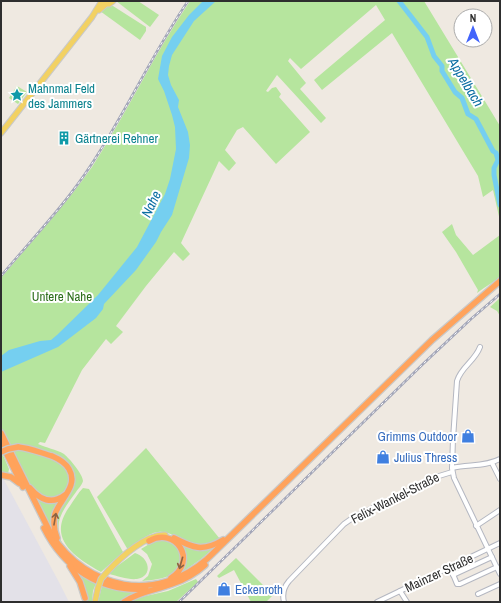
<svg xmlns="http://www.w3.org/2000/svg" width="501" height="603" font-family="'Archivo Narrow',sans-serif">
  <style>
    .industrial { fill: #e3e1e8 }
    .green { fill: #b6e59e }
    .water { fill: #75cff0 }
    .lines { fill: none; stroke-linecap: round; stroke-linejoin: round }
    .river { stroke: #75cff0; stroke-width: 5 }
    .minor-casing { stroke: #b4b7c1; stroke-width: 6 }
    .major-casing { stroke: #c9c9c9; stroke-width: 7 }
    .highway-casing { stroke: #c9c9c9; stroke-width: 8 }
    .minor { stroke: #fff; stroke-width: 4 }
    .major { stroke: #f2d163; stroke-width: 5 }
    .highway { stroke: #ffa35c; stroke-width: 5.5 }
    .rail-casing { stroke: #a3a6b8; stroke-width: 2.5 }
    .rail { stroke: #fff; stroke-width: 1; stroke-dasharray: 3; stroke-linecap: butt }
    .major-bridge-casing { stroke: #c9c9c9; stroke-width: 7; stroke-linecap: butt }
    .highway-bridge-casing { stroke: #c9c9c9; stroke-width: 8; stroke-linecap: butt }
    .major-bridge { stroke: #f2d163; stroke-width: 5 }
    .highway-bridge { stroke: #ffa35c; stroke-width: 5.5 }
    .oneway { stroke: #8c6343 }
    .labels { text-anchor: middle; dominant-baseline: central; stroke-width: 4; stroke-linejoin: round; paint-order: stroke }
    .culture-label { font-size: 13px; fill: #0d838f; stroke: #fff; text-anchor: start }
    .park-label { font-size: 13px; fill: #2c6e1b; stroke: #fff }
    .shop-label { font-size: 13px; fill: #366cbe; stroke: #fff; text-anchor: start }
    .street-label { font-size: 13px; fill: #2e2e2e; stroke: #fff }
    .water-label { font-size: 14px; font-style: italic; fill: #0d6fa3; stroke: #fff }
  </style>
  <rect width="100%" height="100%" fill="#efe9e1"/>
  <polygon class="industrial" points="3,478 60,584 69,602 1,602 1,479"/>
  <g class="green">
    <polygon points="116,1 138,1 159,15 150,27"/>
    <path d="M190,1h234l76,125v95l-7,-31 -10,7 -5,-21 -86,-143 -70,57 -8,-10 71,-60 -9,-15 -75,64 -11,-11 -2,3 18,22 -6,6 26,29 -5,5 -44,-48 -11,16 2,1 4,-4 4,-1 5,7 -2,3 31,35 -34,32 -33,-37 -6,3 -12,20 11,13 -7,8 -10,-10 -38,82 9,11 -7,7 -9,-9 -28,34 -30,40 7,6 -12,12 -5,-5 -24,31 -37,73 -5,-1 -2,2c8,4 18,5 26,10 5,4 19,20 19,27 -1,4 -5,8 -7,11 -13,18 -24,30 -13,53 -16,-22 -2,-38 10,-58l-7,-26 -35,-9c10,4 26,6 34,15 11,14 -5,39 -22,31 -12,-6 -17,-22 -23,-33l-1,1 -18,-37v-151c31,-37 64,-72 91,-111 35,-54 62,-113 98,-166z"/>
    <polygon points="113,6 146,27 146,31 140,40 100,11 105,7"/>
    <polygon points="17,86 27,92 18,104 9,98"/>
    <path d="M452,224l4,11 17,20 27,-20v42c-8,6 -15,10 -23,16l1,-3 -22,-38 -14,-20z"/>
    <polygon points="500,298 500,316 497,311 490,307"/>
    <path d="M146,448l74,91c-23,10 -26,4 -47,-4 -5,-2 -10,-4 -15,-3 -11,1 -21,12 -30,18l-31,-53z"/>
    <polygon points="3,455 9,469 8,474 1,474 1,456"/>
    <path d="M83,488l6,1 34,63 -22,20c-27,-15 -55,-34 -31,-66 4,-6 8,-13 13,-18z"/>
    <polygon points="36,497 59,500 52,529"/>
    <path d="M160,540c5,0 10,0 15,4 8,7 8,24 -2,30 -9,5 -21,6 -31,7l6,-5 4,-12 -5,-10 -6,-5 10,-6z"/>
    <path d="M182,545c11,5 21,7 33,2l-14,12 -20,14c6,-10 6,-18 1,-28z"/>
    <path d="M135,553c14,4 19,23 2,26 -9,1 -19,-3 -28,-5l7,-7z"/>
    <polygon points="236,558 273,595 266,602 251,602 234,570 219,578 217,576"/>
    <polygon points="74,570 96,583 93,591 92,602 87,602 83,587"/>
    <polygon points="196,579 198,582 176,602 129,602 137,598 168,591"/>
    <polygon points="102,586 126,592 141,592 120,602 98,602"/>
  </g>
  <polygon class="water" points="203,1 216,1 194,21 172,55 169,66 168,75 171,85 179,100 178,107 188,132 190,145 189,158 172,215 161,232 156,242 136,270 104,304 103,309 96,318 58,347 1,372 1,356 9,350 40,341 51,340 57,335 98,295 137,247 165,194 170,179 176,149 175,127 172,115 164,91 158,79 162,56 172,37 189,15"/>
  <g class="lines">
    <polyline class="river" points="399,1 427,37 434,56 442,66 442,71 455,92 462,98 468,114 476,119 493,151 496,153 498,160 494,168 494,175 500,205"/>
    <g class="minor-casing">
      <g id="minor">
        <path d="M480,347c-5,14 -19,20 -23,34l-4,58 -1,29 2,10 46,96"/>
        <polyline points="492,463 500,479"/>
        <path d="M452,468c16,-4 33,-1 48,-9"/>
        <polyline points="476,526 500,510"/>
        <polyline points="450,567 457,584 460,584 497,567"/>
        <polyline points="453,575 492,557"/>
        <polyline points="400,591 407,602"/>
        <polyline points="478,594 500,584"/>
        <path d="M284,602c-2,-8 -1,-14 5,-21l55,-57 10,-7 85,-41 13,-4"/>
        <polyline points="377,602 500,543"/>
      </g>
    </g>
    <g class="major-casing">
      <g id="major">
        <polyline points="104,3 109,4 113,1"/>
        <polyline points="99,10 106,4"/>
        <polyline points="1,133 92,17 102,1"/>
        <path d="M108,571c13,-14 38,-37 57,-36"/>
        <polyline points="95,602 98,588"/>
      </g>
    </g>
    <g class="highway-casing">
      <g id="highway">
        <path d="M1,433l50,101c37,57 105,69 156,25l225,-219 68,-59"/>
        <polyline points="1,442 23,487"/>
        <path d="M18,447c12,1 23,6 34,9 7,3 13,6 17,13 10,17 -9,30 -14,45 -2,8 -1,16 2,24"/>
        <polyline points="1,475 11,477 19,483"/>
        <path d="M30,488c10,12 22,17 35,7"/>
        <path d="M44,528c20,40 56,64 102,61"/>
        <path d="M174,538c19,10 29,14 49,2"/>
        <path d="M149,541c27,-15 49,20 22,37"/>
        <polyline points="70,566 80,582 85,598"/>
        <path d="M124,602c14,-10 32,-12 48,-18 12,-4 23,-10 33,-19"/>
      </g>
    </g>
    <use href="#minor" class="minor"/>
    <use href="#major" class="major"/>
    <use href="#highway" class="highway"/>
    <g class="rail-casing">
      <g id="rail">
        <path d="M1,276c30,-36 64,-71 90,-111 35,-53 61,-111 97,-164"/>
        <polyline points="179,602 423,364 471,319 500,294"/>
      </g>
    </g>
    <use href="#rail" class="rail"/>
    <g class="major-bridge-casing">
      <polyline id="major-bridge" points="98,588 101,579 108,571"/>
    </g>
    <g class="highway-bridge-casing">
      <polyline id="highway-bridge" points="1,452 8,449 18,447"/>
    </g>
    <use href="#major-bridge" class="major-bridge"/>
    <use href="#highway-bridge" class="highway-bridge"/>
  </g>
  <defs><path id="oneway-shaft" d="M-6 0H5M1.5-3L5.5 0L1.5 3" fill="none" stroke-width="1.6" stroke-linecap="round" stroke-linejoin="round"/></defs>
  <g class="oneway">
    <use href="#oneway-shaft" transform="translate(55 519) rotate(-80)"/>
    <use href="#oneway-shaft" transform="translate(181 563) rotate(106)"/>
  </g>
  <defs>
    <g id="sight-bare" transform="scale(1.08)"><path d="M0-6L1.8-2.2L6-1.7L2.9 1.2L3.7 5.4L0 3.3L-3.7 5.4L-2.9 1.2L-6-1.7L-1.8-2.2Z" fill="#0f9aa8" stroke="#fff" stroke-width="2.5" paint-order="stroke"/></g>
    <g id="building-bare" transform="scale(1.08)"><path d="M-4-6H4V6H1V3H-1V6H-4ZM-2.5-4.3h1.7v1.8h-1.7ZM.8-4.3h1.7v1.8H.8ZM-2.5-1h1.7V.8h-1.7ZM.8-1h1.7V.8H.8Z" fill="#0f9aa8" stroke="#fff" stroke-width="2.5" paint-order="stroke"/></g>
    <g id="shop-bare" transform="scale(1.08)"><path d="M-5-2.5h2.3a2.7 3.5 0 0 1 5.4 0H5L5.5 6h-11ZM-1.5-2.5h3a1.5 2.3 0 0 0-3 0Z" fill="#3f7fe0" stroke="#fff" stroke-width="2.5" paint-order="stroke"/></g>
  </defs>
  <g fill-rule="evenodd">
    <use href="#sight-bare" x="17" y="95"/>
    <use href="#building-bare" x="64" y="138"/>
    <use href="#shop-bare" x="468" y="436"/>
    <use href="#shop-bare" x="383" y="457"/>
    <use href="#shop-bare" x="224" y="589"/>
  </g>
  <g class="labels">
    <g class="culture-label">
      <text x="28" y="88">Mahnmal Feld<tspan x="28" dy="15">des Jammers</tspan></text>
      <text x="75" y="138">Gärtnerei Rehner</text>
    </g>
    <g class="park-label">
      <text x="62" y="296">Untere Nahe</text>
    </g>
    <g class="shop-label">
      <text x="457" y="436" text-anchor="end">Grimms Outdoor</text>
      <text x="394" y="457">Julius Thress</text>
      <text x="235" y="589">Eckenroth</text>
    </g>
    <g class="street-label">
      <text transform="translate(395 498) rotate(-27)">Felix-Wankel-Straße</text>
      <text transform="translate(439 573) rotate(-25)">Mainzer Straße</text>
    </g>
    <g class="water-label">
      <text transform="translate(466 82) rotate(59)">Appelbach</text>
      <text transform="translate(151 204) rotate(-65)">Nahe</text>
    </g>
  </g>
  <rect width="501" height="603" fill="none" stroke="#2e2e2e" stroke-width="4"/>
  <g transform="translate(473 28)"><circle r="19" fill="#ffffff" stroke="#ababab"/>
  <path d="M0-3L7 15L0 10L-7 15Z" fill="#4264fb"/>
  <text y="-6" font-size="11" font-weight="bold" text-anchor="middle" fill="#2e2e2e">N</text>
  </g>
</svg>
